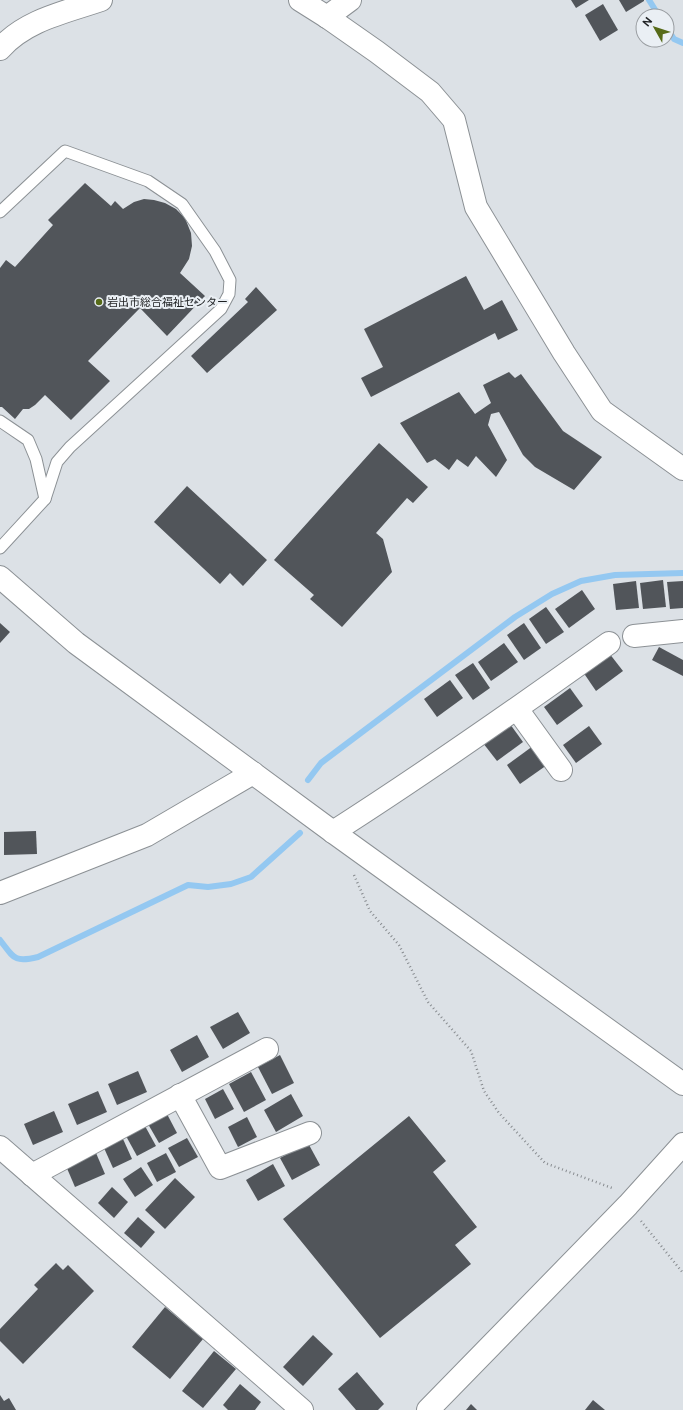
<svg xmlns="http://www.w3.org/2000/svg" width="683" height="1410" font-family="'DM Sans','Noto Sans JP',sans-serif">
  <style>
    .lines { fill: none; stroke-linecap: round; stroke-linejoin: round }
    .stream { stroke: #94c8f1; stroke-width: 6 }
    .building { fill: #51555a }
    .lane-casing { stroke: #8c9195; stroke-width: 13 }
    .street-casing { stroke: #8c9195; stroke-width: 24 }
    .secondary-casing { stroke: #8c9195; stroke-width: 24 }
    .path { stroke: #888c90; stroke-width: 2.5; stroke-dasharray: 1 3; stroke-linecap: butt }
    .lane { stroke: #fff; stroke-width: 11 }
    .street { stroke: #fff; stroke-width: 22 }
    .secondary { stroke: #fff; stroke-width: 22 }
    .poi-dot { fill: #566a18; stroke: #eaeff4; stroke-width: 1.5 }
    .labels { text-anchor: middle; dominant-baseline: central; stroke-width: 4; stroke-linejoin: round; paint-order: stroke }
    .poi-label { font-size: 11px; fill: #1e2022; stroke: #eaeff4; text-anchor: start }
  </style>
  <rect width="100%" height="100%" fill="#dce1e6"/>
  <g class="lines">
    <g class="stream">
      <polyline points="649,0 659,16"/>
      <polyline points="667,28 674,39 683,43"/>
      <polyline points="308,780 321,763 515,617 552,594 581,581 615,575 683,573"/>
      <path d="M0,940c14,18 14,23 38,17l150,-72 20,2 23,-3 20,-7 49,-44"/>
    </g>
  </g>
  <g class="building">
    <polygon points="571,0 589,0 576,8"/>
    <polygon points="619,0 644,0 644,1 626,12"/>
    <polygon points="603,4 618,30 600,41 585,15"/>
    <polygon points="85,183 111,206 115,201 123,209 134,202 144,199 154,200 165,203 176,209 185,218 191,233 192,246 189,259 180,273 205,296 167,336 140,308 88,361 110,381 71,420 45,395 35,405 29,409 23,409 15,419 2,407 0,407 0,268 6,260 15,267 53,225 48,220"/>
    <polygon points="466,276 484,310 502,300 518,330 498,340 495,333 371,397 361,378 383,367 364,329"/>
    <polygon points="256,287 277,310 207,373 191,356 248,302 245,299"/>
    <polygon points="509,372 515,378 521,374 563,431 602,457 574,490 535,467 523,455 499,412 491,414 488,425 507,460 496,477 476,456 468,467 457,459 449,470 435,459 427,463 400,423 459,392 475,414 491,403 483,385"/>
    <polygon points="379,443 428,487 413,503 407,498 376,533 383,539 392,572 342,627 310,599 314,595 274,560"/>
    <polygon points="187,486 267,560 243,586 230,573 220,584 154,522"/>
    <polygon points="663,580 666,607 643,609 640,583"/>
    <polygon points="636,581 639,608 616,610 613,584"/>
    <polygon points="683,581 683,608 670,609 667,582"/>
    <polygon points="582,590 595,609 569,628 555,609"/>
    <polygon points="546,607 564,632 546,644 529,619"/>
    <polygon points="0,623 10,632 0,643"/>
    <polygon points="524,623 541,648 524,660 507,635"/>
    <polygon points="504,643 518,662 491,681 478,662"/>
    <polygon points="659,647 683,660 683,676 652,660"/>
    <polygon points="609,653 623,671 596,691 583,672"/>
    <polygon points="473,663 490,688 473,700 455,675"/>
    <polygon points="450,680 463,698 437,717 424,699"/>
    <polygon points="570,688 583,706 557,725 544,707"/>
    <polygon points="510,724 523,742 497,761 483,743"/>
    <polygon points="589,726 602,744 576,763 563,745"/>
    <polygon points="533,746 547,765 520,784 507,765"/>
    <polygon points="36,831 37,854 4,855 4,832"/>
    <polygon points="238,1012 250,1033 223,1049 210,1027"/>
    <polygon points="197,1035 209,1057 182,1072 170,1050"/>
    <polygon points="280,1055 294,1083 272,1094 258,1067"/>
    <polygon points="138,1071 147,1092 117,1105 108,1084"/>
    <polygon points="251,1072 266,1100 244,1112 229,1084"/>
    <polygon points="223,1089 234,1109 215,1119 205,1099"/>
    <polygon points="98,1091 107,1112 77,1125 68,1104"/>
    <polygon points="291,1094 303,1116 276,1132 264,1110"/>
    <polygon points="54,1111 63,1132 33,1145 24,1124"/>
    <polygon points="167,1114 177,1133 159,1143 148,1124"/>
    <polygon points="409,1116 446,1161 433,1172 477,1227 455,1245 471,1264 380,1338 283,1219"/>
    <polygon points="247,1117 257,1137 238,1147 228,1127"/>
    <polygon points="145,1126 156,1146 137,1156 126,1136"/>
    <polygon points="187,1138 198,1157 179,1167 168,1148"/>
    <polygon points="123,1139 132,1159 113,1168 104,1148"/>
    <polygon points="308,1143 320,1165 292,1180 280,1158"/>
    <polygon points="96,1153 105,1174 75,1187 66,1166"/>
    <polygon points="166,1153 176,1172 157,1182 147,1163"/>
    <polygon points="273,1164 285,1186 258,1201 246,1180"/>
    <polygon points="141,1167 153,1185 135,1197 123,1179"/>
    <polygon points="175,1178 195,1197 165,1229 145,1210"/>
    <polygon points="112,1187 128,1202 114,1218 98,1203"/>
    <polygon points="138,1217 155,1232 141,1248 124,1233"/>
    <polygon points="56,1263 63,1270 68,1265 94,1291 23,1364 0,1341 0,1329 38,1289 34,1285"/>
    <polygon points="165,1307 203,1339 170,1379 132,1347"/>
    <polygon points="313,1335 333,1354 303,1386 283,1367"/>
    <polygon points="214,1351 236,1369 203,1408 182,1391"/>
    <polygon points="357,1372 384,1404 378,1410 356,1410 338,1389"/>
    <polygon points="240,1384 261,1402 255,1410 228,1410 223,1405"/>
    <polygon points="0,1395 4,1401 9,1398 16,1410 0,1410"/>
    <polygon points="593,1400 605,1410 585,1410"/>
    <polygon points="471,1404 477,1410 466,1410"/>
  </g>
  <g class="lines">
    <g class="lane-casing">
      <g id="lane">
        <polyline points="0,212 65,151 148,181 182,204 215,251 230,280 229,294 221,309 70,447 57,462 45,499 0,548"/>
        <polyline points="0,421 28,440 36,459 45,499"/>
      </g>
    </g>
    <g class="street-casing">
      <g id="street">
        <polyline points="300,0 327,17 377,52 430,92 454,120 476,207 564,353 602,411 683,469"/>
        <polyline points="327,17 350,0"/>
        <path d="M0,49c25,-29 66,-37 101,-49"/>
        <polyline points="634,636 683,631"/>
        <polyline points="517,709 561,770"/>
        <path d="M333,832c94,-60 185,-124 276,-189"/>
        <polyline points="0,893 147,835 253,773"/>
        <polyline points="180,1095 220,1168 310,1133"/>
        <polyline points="0,1147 302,1410"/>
        <polyline points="32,1175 267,1049"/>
      </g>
    </g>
    <g class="secondary-casing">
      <g id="secondary">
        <polyline points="0,577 76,643 333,832 683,1084"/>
        <polyline points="428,1410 628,1205 683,1144"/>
      </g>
    </g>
    <g class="path">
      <polyline points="354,875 370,911 399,945 428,1002 471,1051 484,1091 499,1113 545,1163 612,1188"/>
      <polyline points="641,1221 683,1273"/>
    </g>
    <use href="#lane" class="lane"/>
    <use href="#street" class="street"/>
    <use href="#secondary" class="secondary"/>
  </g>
  <circle class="poi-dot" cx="99" cy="302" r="4"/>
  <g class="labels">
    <g class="poi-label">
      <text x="107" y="302">岩出市総合福祉センター</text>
    </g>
  </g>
  <g transform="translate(655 28) rotate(309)"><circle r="19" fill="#eaeff4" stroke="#989ca0"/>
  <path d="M0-3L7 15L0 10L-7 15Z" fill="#566a18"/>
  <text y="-6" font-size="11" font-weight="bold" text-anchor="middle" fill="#1e2022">N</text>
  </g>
</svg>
